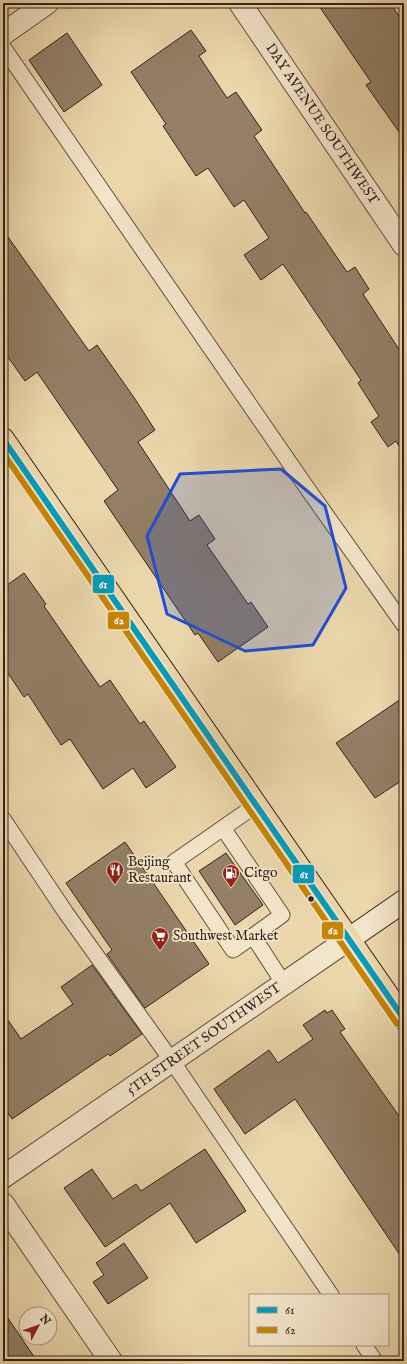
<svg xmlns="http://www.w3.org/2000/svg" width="407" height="1364" font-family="'IM FELL English',serif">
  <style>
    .building { fill: #938067; stroke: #33221b }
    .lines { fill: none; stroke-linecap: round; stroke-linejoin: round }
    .lane-casing { stroke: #614f40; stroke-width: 17 }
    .street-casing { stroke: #614f40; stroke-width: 24 }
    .secondary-casing { stroke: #33221b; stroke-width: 24 }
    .primary-casing { stroke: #33221b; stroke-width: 24 }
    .lane { stroke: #f3e5ca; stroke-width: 15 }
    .street { stroke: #f3e5ca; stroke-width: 22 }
    .secondary { stroke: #f3e5ca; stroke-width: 22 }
    .primary { stroke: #ecd7ad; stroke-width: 22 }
    .bus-1-casing { stroke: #f3e5ca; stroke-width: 9 }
    .bus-2-casing { stroke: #f3e5ca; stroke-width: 9 }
    .bus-1 { stroke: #059cbc; stroke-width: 6 }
    .bus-2 { stroke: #c68507; stroke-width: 6 }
    .marked { fill: #1d4ed8; fill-opacity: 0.2; stroke: #1d4ed8; stroke-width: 3; stroke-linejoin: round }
    .bus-dot { fill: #33221b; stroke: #f3e5ca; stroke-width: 1.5 }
    .labels { text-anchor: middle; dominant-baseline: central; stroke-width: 3.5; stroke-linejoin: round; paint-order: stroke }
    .street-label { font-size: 14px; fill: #33221b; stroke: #f3e5ca }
    .poi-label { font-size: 14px; fill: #33221b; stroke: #f3e5ca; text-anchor: start }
    .line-badge { stroke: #f3e5ca; stroke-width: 1.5 }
    .badge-label { font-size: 11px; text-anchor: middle; font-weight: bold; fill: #fff }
  </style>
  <rect width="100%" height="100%" fill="#ecd7ad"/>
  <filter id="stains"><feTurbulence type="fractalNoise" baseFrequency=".005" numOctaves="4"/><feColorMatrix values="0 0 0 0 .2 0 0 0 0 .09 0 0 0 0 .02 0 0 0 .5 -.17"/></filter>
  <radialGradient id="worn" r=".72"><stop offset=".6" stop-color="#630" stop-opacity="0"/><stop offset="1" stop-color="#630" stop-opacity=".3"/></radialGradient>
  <g class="building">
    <polygon points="317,3 390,3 404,23 404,139 366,85 371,82"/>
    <polygon points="191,30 206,51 199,56 227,98 236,92 262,130 254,136 305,213 306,212 347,272 355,267 369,289 363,294 404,357 404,454 396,441 388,447 371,422 379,416 358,383 361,380 283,264 261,280 244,255 269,238 244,200 234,207 208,168 196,176 163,126 166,124 131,72"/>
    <polygon points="67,33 102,85 64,112 29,60"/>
    <polygon points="3,230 89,351 97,345 135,399 155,430 138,442 190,521 199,515 215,539 207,545 248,604 251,602 268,627 218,662 198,633 195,635 104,501 118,490 37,372 25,381 3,350"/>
    <polygon points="24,573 46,604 44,606 100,687 110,680 140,724 144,721 176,767 146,788 133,768 103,789 70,739 61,745 28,694 24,697 3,666 3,588"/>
    <polygon points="404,697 404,779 375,798 336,743"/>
    <polygon points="125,842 209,964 145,1008 107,954 112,950 66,883"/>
    <polygon points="226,853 263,905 235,925 199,871"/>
    <polygon points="92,965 142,1034 110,1056 108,1054 12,1119 3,1106 3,1013 21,1039 73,1004 61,987"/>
    <polygon points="325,1010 327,1013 332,1010 345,1029 340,1032 404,1123 404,1261 295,1099 245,1134 214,1089 269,1050 278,1063 313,1039 303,1025"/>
    <polygon points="205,1149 246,1211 196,1243 170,1203 105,1247 64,1188 92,1169 113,1199 136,1184 141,1191"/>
    <polygon points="124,1243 148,1278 108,1304 93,1282 104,1275 96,1263"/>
    <polygon points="3,1311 37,1361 3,1361"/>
  </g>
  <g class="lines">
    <g class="lane-casing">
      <g id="lane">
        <polyline points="3,47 307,488 404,625"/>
        <polyline points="256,805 174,862 233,950 253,936 284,984"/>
        <polyline points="3,819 66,913 172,1061 331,1295"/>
        <polyline points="223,828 282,915 253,936"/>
        <polyline points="364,1345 375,1361"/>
      </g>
    </g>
    <g class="street-casing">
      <g id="street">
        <polyline points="240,3 404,245"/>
        <polyline points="3,34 47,3"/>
        <polyline points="3,1177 349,939"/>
        <polyline points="3,1204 111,1361"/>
      </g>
    </g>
    <g class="secondary-casing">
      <polyline id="secondary" points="349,939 404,901"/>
    </g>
    <g class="primary-casing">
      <polyline id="primary" points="3,439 404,1019"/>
    </g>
    <use href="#lane" class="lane"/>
    <use href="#street" class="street"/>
    <use href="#secondary" class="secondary"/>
    <use href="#primary" class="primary"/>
    <g class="bus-1-casing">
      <polyline id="bus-1" points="3,439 404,1019"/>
    </g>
    <g class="bus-2-casing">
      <polyline id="bus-2" points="3,453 397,1024"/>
    </g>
    <use href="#bus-1" class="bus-1"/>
    <use href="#bus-2" class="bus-2"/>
  </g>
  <path class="marked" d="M281,469l44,37 21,82 -33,57 -68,6 -78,-37 -20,-78 33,-62z"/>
  <defs>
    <g id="restaurant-pin" transform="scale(0.9)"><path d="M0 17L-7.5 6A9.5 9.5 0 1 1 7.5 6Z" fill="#8f2418" stroke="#f3e5ca"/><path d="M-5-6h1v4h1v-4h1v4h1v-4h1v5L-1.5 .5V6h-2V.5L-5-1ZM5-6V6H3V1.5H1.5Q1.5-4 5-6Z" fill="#fff"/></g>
    <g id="fuel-pin" transform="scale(0.9)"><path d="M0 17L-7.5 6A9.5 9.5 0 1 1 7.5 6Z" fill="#8f2418" stroke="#f3e5ca"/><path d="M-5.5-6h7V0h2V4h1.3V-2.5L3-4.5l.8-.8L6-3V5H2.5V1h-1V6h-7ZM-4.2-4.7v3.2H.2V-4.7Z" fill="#fff"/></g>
    <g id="supermarket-pin" transform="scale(0.9)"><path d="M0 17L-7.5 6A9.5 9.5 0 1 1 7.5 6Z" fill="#8f2418" stroke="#f3e5ca"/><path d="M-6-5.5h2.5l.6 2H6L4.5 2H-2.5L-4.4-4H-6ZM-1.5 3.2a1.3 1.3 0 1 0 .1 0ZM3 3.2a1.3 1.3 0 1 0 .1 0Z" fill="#fff"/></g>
  </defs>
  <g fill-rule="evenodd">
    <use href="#restaurant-pin" x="115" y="870"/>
    <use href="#fuel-pin" x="231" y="873"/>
    <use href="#supermarket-pin" x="160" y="936"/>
  </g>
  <circle class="bus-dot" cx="311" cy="899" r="3.5"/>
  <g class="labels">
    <g class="street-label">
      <text transform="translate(322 124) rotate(56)">DAY AVENUE SOUTHWEST</text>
      <text transform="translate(204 1039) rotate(-35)">5TH STREET SOUTHWEST</text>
    </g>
    <g class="poi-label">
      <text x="128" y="862">Beijing<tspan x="128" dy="16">Restaurant</tspan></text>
      <text x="244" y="873">Citgo</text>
      <text x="173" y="936">Southwest Market</text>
    </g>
  </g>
  <g class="line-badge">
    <rect x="92" y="574" width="23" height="20" rx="4" fill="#059cbc"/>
    <rect x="107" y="611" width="23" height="19" rx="4" fill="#c68507"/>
    <rect x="292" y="864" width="23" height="20" rx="4" fill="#059cbc"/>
    <rect x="321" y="921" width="23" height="19" rx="4" fill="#c68507"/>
  </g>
  <g class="badge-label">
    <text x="103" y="588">61</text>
    <text x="119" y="624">62</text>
    <text x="304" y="878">61</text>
    <text x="333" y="934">62</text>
  </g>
  <rect width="407" height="1364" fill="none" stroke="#ecd7ad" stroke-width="16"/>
  <rect x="4" y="4" width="399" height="1356" fill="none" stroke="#33221b" stroke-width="2"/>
  <rect x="8" y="8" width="391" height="1348" fill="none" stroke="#33221b"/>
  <rect x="249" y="1294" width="140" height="52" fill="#f3e5ca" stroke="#a69784"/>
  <rect x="257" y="1307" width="20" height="6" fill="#059cbc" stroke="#a69784"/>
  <text x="285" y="1314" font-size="12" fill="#33221b">61</text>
  <rect x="257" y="1327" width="20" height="6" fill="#c68507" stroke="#a69784"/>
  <text x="285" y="1334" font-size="12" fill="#33221b">62</text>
  <g transform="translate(38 1326) rotate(49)"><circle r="19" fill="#f3e5ca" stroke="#a69784"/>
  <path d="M0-3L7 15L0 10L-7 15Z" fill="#8f2418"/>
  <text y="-6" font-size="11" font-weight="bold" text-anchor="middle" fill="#33221b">N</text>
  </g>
  <rect width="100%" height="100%" filter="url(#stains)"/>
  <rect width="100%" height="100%" fill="url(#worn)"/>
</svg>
